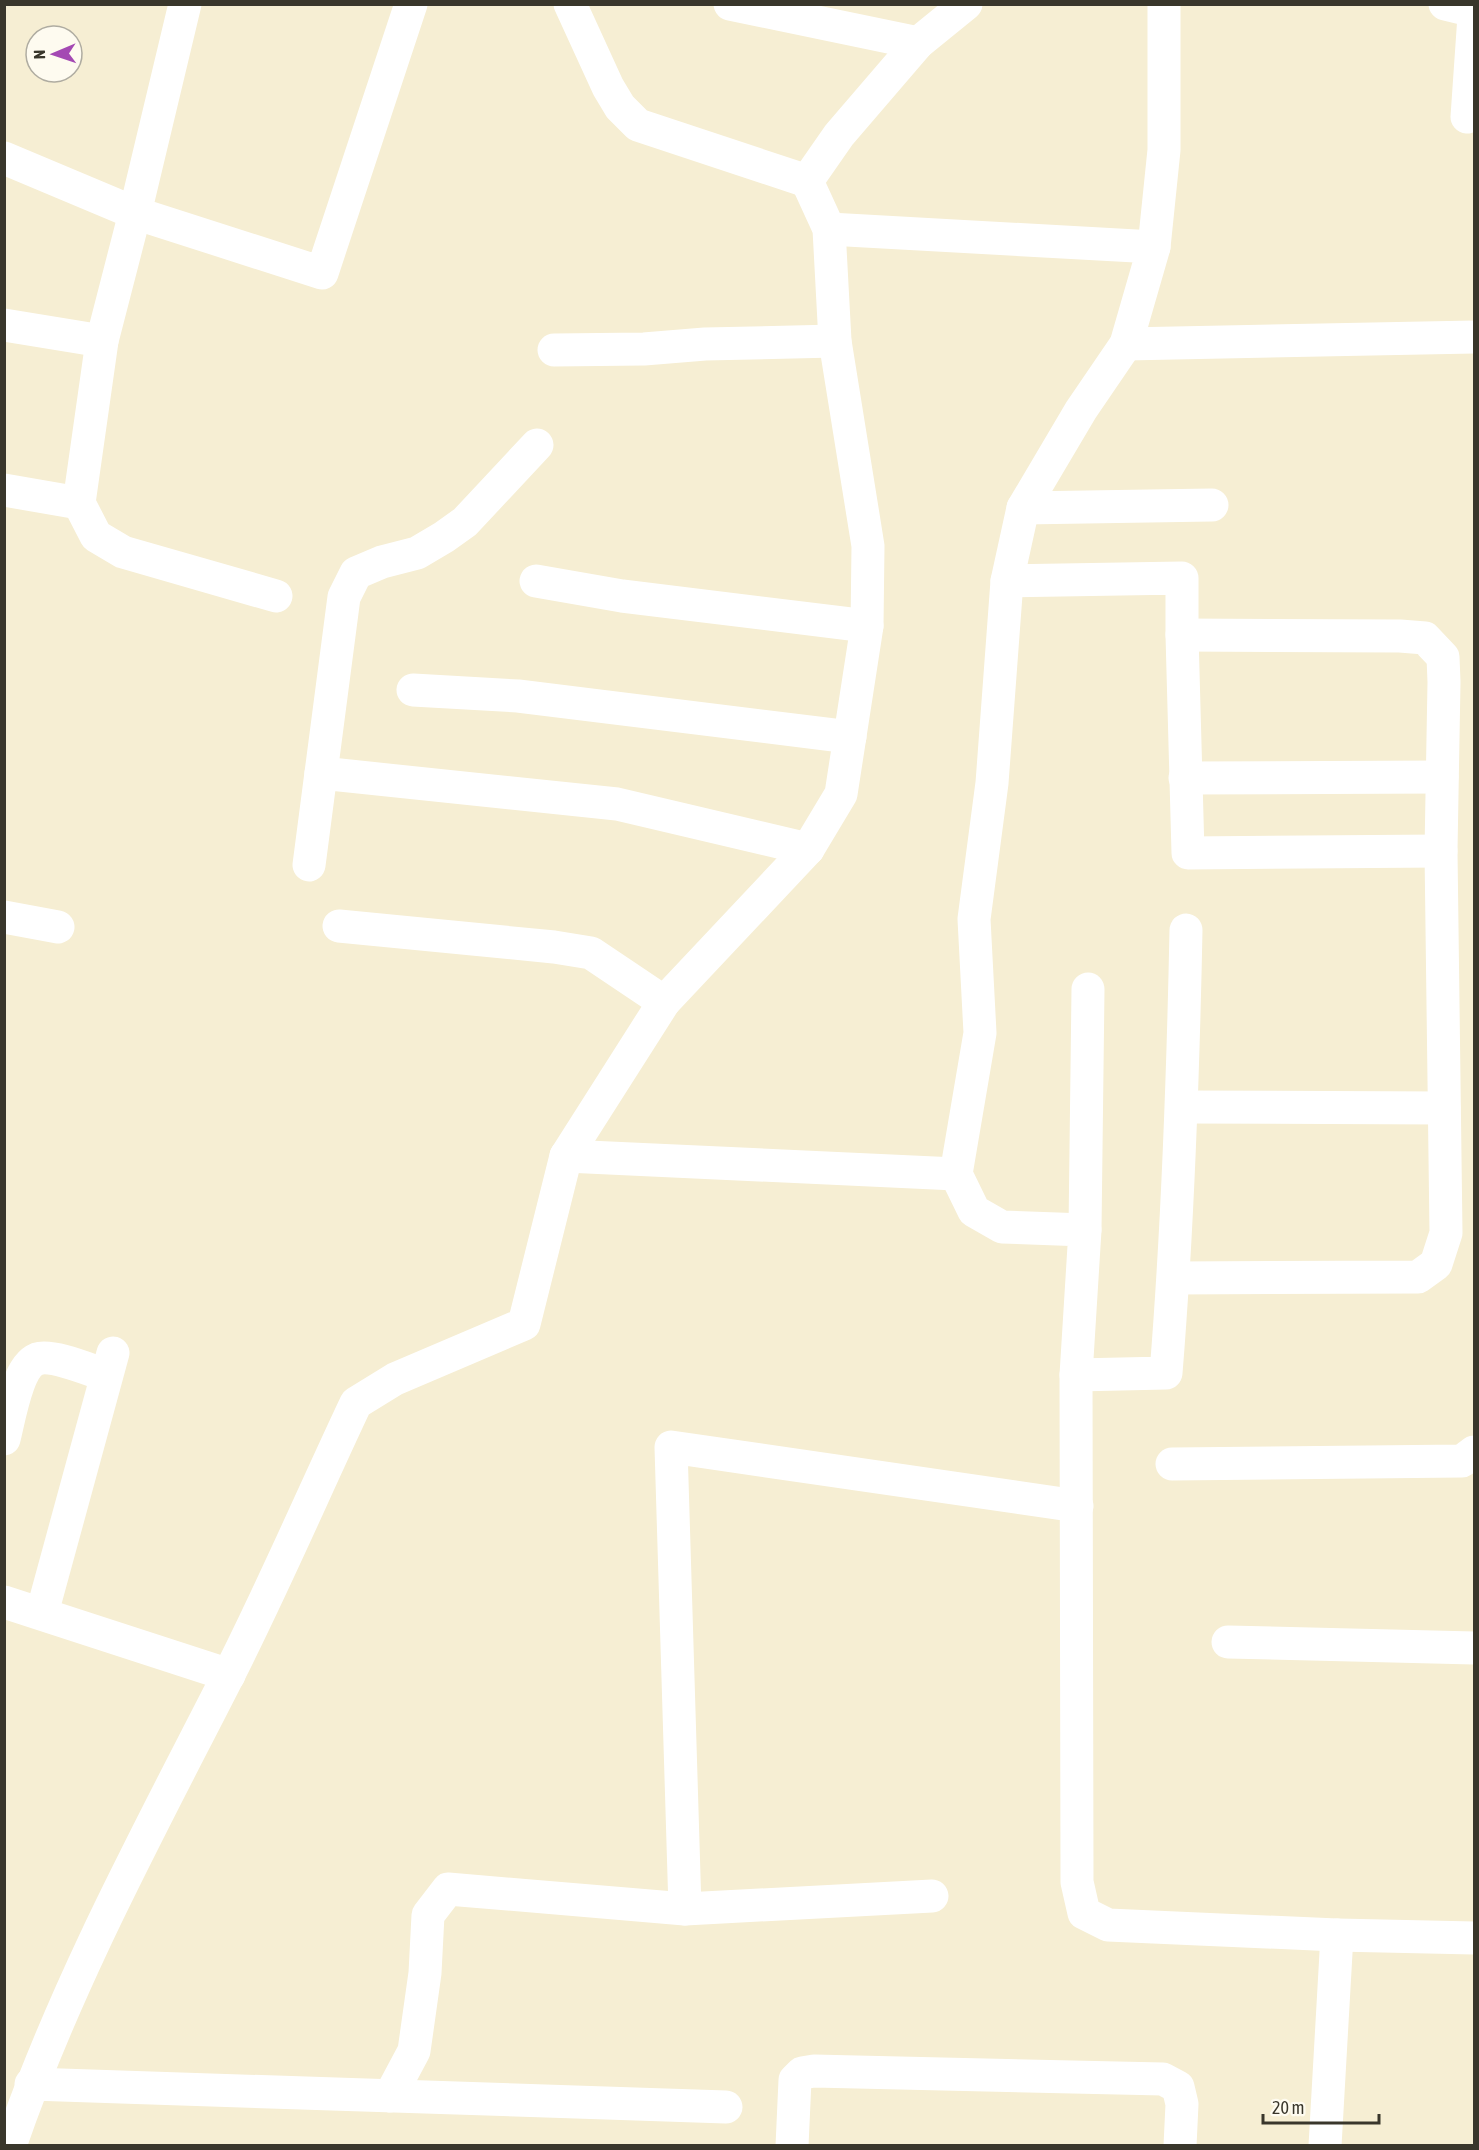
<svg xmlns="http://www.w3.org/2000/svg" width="1479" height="2150" font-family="'Asap Condensed',sans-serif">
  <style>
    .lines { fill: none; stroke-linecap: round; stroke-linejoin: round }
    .minor { stroke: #fff; stroke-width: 33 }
  </style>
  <rect width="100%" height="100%" fill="#f6eed3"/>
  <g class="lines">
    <g class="minor">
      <polyline points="185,4 135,213 102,341 79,503 96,536 123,552 276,596"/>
      <polyline points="570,4 608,87 620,107 638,125 807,181"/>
      <polyline points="730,4 918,43"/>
      <polyline points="1445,4 1474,11"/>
      <polyline points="1467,117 1474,16"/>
      <polyline points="4,158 135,213 322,273 411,4"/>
      <polyline points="829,229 1154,247 1126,344 1081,410 1023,508 1007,581 992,783 974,919 980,1033 956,1174 974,1211 1002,1227 1085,1230 1076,1375 1077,1882 1084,1913 1108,1925 1337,1935 1474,1938"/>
      <polyline points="1154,247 1164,150 1164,4"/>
      <polyline points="4,325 102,341"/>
      <polyline points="1126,344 1474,337"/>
      <polyline points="554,350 644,349 705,344 835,341"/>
      <polyline points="4,490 79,503"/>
      <polyline points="1023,508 1212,505"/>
      <polyline points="536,581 622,596 867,626"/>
      <polyline points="1007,581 1182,578 1182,635 1188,853 1441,851"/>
      <polyline points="413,690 518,696 850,737"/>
      <polyline points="321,773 344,597 356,573 382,562 417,553 444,537 465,522 537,445"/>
      <polyline points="1185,778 1442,777"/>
      <polyline points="309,865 321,773 617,804 808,849"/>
      <polyline points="4,917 58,927"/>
      <polyline points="339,926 554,947 591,953 664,1002"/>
      <polyline points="1182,1107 1444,1108"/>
      <polyline points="566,1156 956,1174"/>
      <polyline points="1085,1230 1088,989"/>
      <polyline points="1174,1278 1418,1277 1436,1264 1446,1233 1441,851 1444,682 1443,657 1425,638 1400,636 1182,635"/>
      <path d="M1076,1375l90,-2c12,-148 17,-295 20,-443"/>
      <path d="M4,1439c5,-19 13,-72 33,-80 15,-5 53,11 68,16"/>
      <polyline points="1172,1464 1462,1461 1474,1452"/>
      <polyline points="4,1602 229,1675"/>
      <polyline points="42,1613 113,1353"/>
      <polyline points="1228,1642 1474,1648"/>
      <polyline points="932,1896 685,1909 671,1447 1077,1506"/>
      <polyline points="31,2084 726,2107"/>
      <polyline points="390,2096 414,2051 425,1973 428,1915 448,1889 685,1909"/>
      <path d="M10,2146c56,-163 139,-315 217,-468 46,-90 86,-184 129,-275l39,-24 129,-55 42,-168 98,-154 144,-153 33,-55 26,-168 1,-80 -33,-205 -6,-112 -22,-48 32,-46 79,-92 48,-39"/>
      <polyline points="792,2146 795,2080 802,2073 814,2071 1163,2079 1178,2087 1182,2104 1180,2146"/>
      <polyline points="1325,2146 1337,1935"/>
    </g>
  </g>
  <rect width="1479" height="2150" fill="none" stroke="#39362b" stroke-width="12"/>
  <g transform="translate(54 54) rotate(268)"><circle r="28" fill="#fefbf0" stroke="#afaca1" stroke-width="1.5"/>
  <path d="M0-4.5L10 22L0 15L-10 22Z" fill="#a449b3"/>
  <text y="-9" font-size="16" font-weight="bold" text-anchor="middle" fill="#39362b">N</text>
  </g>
  <path d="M1263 2114v9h116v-9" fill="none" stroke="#39362b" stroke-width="3"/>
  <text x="1272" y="2114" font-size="18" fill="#39362b" stroke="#fefbf0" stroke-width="4.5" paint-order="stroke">20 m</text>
</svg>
